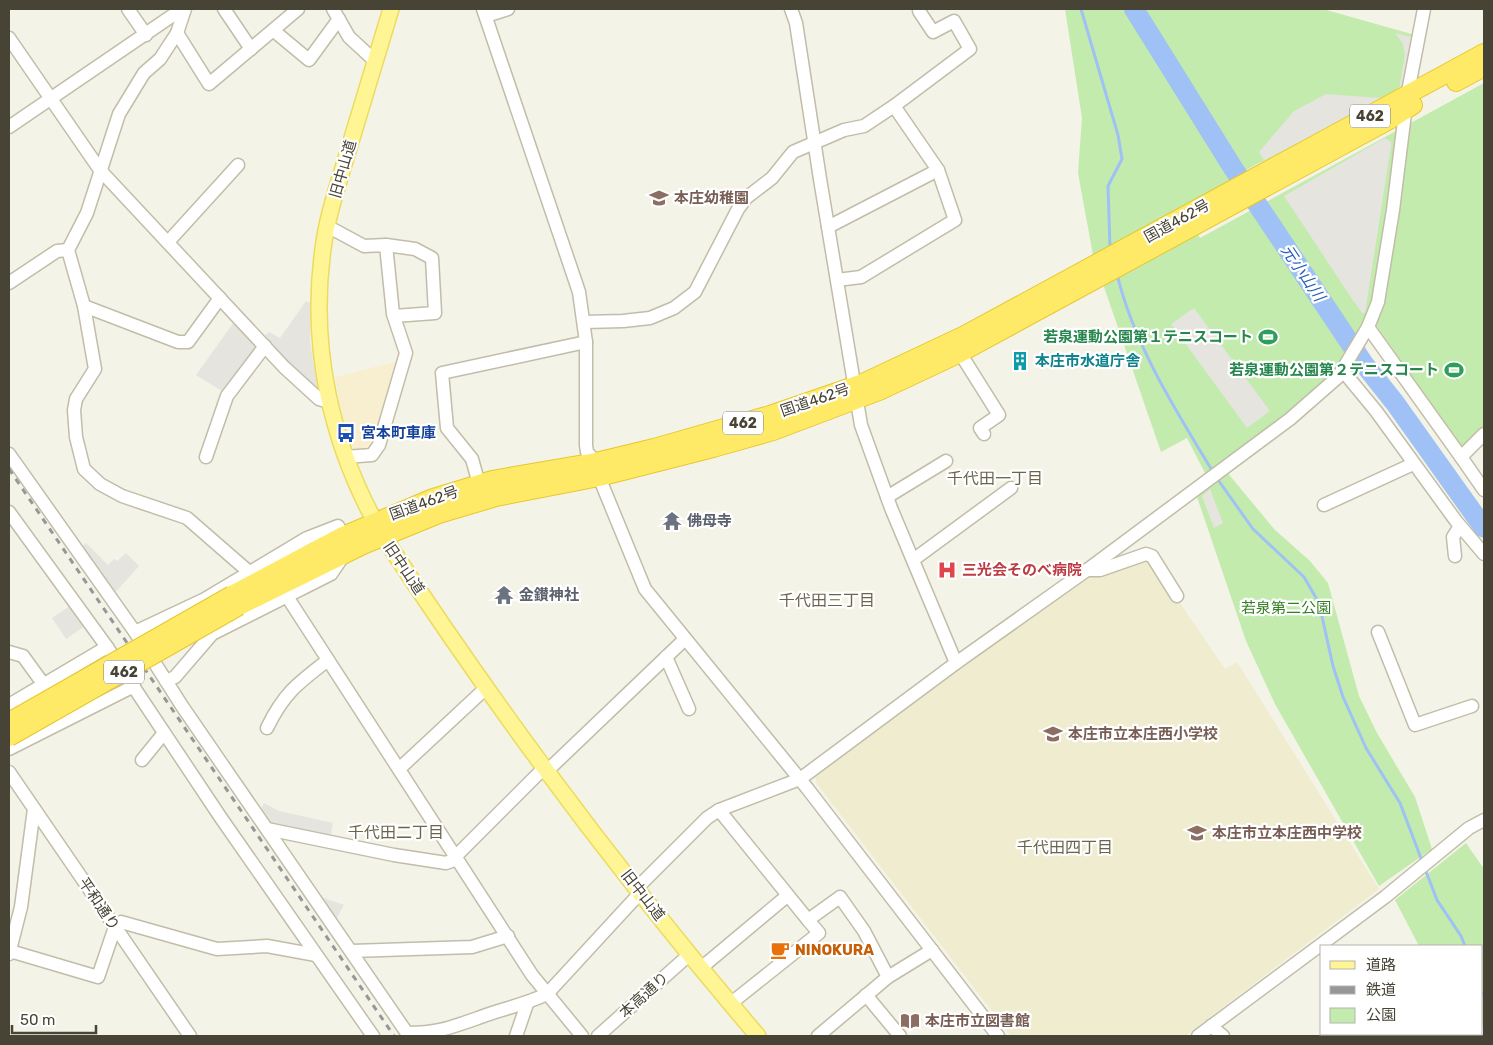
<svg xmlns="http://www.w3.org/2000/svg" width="1493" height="1045" font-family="Rubik,'Noto Sans JP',sans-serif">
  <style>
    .commercial { fill: #f8efd1 }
    .education { fill: #efecd0 }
    .green { fill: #c3ebad }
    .parking { fill: #e5e4df }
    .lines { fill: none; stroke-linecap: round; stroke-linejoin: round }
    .stream { stroke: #9fc1f5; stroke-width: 3 }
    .river { stroke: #9fc1f5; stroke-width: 20 }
    .minor-casing { stroke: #c1bda9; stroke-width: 15 }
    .major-casing { stroke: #ebdc5e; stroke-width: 18 }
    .highway-casing { stroke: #e7c72e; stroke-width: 20 }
    .minor { stroke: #fff; stroke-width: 12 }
    .major { stroke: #fff595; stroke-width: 15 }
    .highway { stroke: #ffea67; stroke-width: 18 }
    .rail { stroke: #979797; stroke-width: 3; stroke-dasharray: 6 6; stroke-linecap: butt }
    .highway-bridge-casing { stroke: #e7c72e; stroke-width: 20; stroke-linecap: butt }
    .highway-bridge { stroke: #ffea67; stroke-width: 18 }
    .labels { text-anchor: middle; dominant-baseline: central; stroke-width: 4.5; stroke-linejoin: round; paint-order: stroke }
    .shield { fill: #fff; stroke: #7f7c72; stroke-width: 1 }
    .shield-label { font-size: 14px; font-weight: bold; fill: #484435 }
    .street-label { font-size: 15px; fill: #484435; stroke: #fff }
    .education-label { font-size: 15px; font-weight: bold; fill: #785e54; stroke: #fff; text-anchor: start }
    .leisure-label { font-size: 15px; font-weight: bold; fill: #27864d; stroke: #fff; text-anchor: end }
    .culture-label { font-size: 15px; font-weight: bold; fill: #0d838f; stroke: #fff; text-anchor: start }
    .transit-label { font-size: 15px; font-weight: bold; fill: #164399; stroke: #fff; text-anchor: start }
    .worship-label { font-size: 15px; font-weight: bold; fill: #5b616d; stroke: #fff; text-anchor: start }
    .health-label { font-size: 15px; font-weight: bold; fill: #be3a42; stroke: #fff; text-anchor: start }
    .park-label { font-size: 15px; fill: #357e24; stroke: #fff }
    .food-label { font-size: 15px; font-weight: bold; fill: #c56008; stroke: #fff; text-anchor: start }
    .water-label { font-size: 16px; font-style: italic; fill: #2760bb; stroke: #fff }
    .neighbourhood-label { font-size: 16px; fill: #6c654c; stroke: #fff }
  </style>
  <rect width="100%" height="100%" fill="#f4f3e7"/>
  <polygon class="commercial" points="402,360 373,448 353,454 340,407 335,377"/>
  <polygon class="education" points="1150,559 1225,669 1237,662 1379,889 1185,1036 1011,1036 817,784 815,776 1090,573"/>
  <g class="green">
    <polygon points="1065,9 1323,9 1415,35 1404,92 1255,165 1181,209 1200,238 1484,83 1484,426 1463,450 1376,325 1365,321 1340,364 1298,405 1206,475 1187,438 1161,452 1093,255 1078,173 1082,118"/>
    <polygon points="1226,471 1275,530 1310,561 1328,583 1359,696 1377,733 1415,797 1432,849 1379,886 1275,704 1246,641 1196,494"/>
    <polygon points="1466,843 1484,869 1484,1029 1482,1026 1482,946 1419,946 1395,900"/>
  </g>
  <g class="parking">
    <polygon points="1395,33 1411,37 1402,91 1264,160 1259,152 1294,111 1326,94 1382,98 1399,89 1405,55 1403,44"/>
    <polygon points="1385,138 1391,142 1391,146 1365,313 1362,313 1352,299 1284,196"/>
    <polygon points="306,301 310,303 310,343 318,388 315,390 263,337 269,332 280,338"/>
    <polygon points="1194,308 1270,411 1247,428 1171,324"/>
    <polygon points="234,322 257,348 225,393 196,375"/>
    <polygon points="1210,489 1223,523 1214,528 1202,496"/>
    <polygon points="86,543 108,565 114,559 117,561 126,553 139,566 112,596 79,549"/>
    <polygon points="71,605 86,625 66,639 52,618"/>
    <polygon points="264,803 279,811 333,823 330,839 269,827 259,813"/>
    <polygon points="315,895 344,905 334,923"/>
  </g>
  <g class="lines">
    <g class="stream">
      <polyline points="1081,9 1118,135 1122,159 1108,186 1110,248"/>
      <path d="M1117,274c17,71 58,135 96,198"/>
      <polyline points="1216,477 1253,529 1304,577 1319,603 1333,666 1343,697 1366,748 1400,803 1422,861"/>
      <polyline points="1425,869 1437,900 1461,936 1465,946"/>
      <polyline points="1482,993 1484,996"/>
    </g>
    <polyline class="river" points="1134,9 1233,168 1364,364 1395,403 1484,528"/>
    <g class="minor-casing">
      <g id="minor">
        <polyline points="128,9 146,35"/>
        <polyline points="185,9 177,33 160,59 144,73 119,114 87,213 68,250 84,306 95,369 76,399 74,410 76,437 84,469 100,484 122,496 187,518 249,572"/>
        <polyline points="224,9 251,49"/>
        <polyline points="333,9 349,37 375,61"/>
        <polyline points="483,9 579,292 586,342 586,445 587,452 596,462"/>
        <polyline points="791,9 796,23 820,179 861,425 891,508 956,663"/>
        <polyline points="486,16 508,9"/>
        <polyline points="274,31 309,60 339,19"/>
        <polyline points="177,33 209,84 298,9"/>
        <polyline points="9,38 100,170 284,367 319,399 329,402"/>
        <polyline points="894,106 970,49 954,21 933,32 919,11"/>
        <polyline points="9,127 182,9"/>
        <polyline points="327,226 364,246 386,245 393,314 406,353 379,445 372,455 345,457"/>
        <polyline points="828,227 938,170"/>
        <polyline points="168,242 238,165"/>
        <polyline points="386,245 415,249 432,258 435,313 394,316"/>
        <polyline points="9,283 57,251 68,250"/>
        <polyline points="84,306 178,342 188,342 220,298"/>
        <polyline points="584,322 623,321 650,318 674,308 695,292 738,209 746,198 772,178 793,152 844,130 864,126 894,106 938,170 955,220 861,277 837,280"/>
        <polyline points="1368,327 1461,457 1484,434"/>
        <polyline points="960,353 999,415 980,428 984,434"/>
        <polyline points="1343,371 1376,411 1456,521 1484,554"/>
        <polyline points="9,454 135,632 182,706 409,1036"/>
        <polyline points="206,457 227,396 265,346"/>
        <polyline points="1461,457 1484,490"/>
        <polyline points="599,477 645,589 807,788 998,1036"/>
        <polyline points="479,484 472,459 447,428 442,373 586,342"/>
        <polyline points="887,497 946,461"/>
        <polyline points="1324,505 1413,464"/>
        <polyline points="9,512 107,647 221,818 373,1036"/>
        <polyline points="1455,556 1453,537 1460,526"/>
        <polyline points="913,560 1011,488"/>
        <polyline points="1087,570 1100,570 1146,554 1152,556 1177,596"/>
        <polyline points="286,595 532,975 582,1036"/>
        <polyline points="135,632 205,599 307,538 338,526 343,536"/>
        <polyline points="1378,632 1415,725 1472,706"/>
        <polyline points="9,652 23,656 44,685"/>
        <polyline points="666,657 689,709"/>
        <polyline points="166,681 175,677 212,634 331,574 344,555"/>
        <polyline points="9,705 107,647"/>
        <path d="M267,728c17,-35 31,-45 61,-68"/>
        <polyline points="9,749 134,686"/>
        <polyline points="142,760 164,733"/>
        <polyline points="399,769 487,687"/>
        <polyline points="547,771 685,639"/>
        <polyline points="9,772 190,1036"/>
        <polyline points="719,810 808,920 840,897 864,931 888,977"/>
        <polyline points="267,829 394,855 446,863 457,859"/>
        <polyline points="456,856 544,768"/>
        <polyline points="637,888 707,818 719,810 800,779 956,663 1087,570 1290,419 1338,377 1368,327 1378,302 1393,210 1407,97 1424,9"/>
        <polyline points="10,951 98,977 115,927 121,922 217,949 267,946 316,955"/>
        <polyline points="352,951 472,947 508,936"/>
        <polyline points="9,954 21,907 34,809"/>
        <polyline points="701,968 787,896"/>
        <polyline points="866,995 900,1036"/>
        <polyline points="730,1004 819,933 808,920"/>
        <polyline points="1211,1026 1223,1036"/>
        <path d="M407,1033c31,0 42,-5 71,-15 23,-9 46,-13 69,-24l93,-101"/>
        <polyline points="516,1036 527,1004"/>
        <polyline points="598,1036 690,954"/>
        <polyline points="818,1036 888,977 932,950"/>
        <polyline points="1198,1036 1385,897 1469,828 1484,820"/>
        <polyline points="1327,1036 1329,1034"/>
      </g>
    </g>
    <g class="major-casing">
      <path id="major" d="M391,9c-15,49 -30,99 -45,149 -8,27 -18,55 -22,84 -16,103 7,205 59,294 114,174 239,342 375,500"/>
    </g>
    <g class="highway-casing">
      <g id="highway">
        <polyline points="1456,82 1484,67"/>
        <polyline points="232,595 343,536 433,498 492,480 596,462 654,448 770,415 863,383 965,335 1484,53"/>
        <polyline points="239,606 363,545 439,514 496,497 599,477 713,448 773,431 879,391 960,353 1391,119 1413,105"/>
      </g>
    </g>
    <use href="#minor" class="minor"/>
    <use href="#major" class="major"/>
    <use href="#highway" class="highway"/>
    <polyline class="rail" points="9,469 394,1036"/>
    <g class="highway-bridge-casing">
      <g id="highway-bridge">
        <polyline points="9,722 232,595"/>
        <polyline points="9,737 239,606"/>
      </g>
    </g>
    <use href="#highway-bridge" class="highway-bridge"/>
  </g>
  <defs>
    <g id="school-bare" transform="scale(1.5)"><path d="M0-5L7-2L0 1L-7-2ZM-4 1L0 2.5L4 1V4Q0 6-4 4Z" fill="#8d6e63" stroke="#fff" stroke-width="2.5" paint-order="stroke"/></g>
    <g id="stadium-bare" transform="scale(1.5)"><path d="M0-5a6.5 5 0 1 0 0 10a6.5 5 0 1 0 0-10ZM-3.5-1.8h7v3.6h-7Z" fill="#2e9e5b" stroke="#fff" stroke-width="2.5" paint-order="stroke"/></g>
    <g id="building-bare" transform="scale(1.5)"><path d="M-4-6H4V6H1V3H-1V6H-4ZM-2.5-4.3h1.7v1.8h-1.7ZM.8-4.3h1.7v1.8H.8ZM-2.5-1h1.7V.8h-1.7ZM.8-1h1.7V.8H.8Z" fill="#0f9aa8" stroke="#fff" stroke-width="2.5" paint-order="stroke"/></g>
    <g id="bus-bare" transform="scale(1.5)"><path d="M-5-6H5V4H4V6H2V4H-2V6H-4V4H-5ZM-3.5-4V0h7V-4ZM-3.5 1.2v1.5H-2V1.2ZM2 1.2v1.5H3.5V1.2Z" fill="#1a4fb4" stroke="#fff" stroke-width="2.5" paint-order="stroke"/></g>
    <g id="temple-bare" transform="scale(1.5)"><path d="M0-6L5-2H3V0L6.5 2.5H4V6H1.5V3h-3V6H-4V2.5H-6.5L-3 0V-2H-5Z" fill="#6b7280" stroke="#fff" stroke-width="2.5" paint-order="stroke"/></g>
    <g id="hospital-bare" transform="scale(1.5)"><path d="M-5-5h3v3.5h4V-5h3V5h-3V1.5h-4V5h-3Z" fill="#e0444e" stroke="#fff" stroke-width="2.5" paint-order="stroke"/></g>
    <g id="cafe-bare" transform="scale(1.5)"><path d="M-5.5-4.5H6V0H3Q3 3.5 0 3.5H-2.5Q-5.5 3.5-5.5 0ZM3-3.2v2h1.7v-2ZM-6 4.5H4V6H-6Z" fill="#e8710a" stroke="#fff" stroke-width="2.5" paint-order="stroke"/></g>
    <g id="library-bare" transform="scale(1.5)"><path d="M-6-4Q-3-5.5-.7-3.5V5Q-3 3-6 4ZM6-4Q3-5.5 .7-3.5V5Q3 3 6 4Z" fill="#8d6e63" stroke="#fff" stroke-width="2.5" paint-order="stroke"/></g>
  </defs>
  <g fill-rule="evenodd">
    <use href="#school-bare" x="659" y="198"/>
    <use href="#stadium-bare" x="1268" y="337"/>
    <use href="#building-bare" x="1020" y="361"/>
    <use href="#stadium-bare" x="1454" y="370"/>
    <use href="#bus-bare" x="346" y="433"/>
    <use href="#temple-bare" x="672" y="521"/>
    <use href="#hospital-bare" x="947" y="570"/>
    <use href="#temple-bare" x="504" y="595"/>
    <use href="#school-bare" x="1053" y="734"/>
    <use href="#school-bare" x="1197" y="833"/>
    <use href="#cafe-bare" x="780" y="950"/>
    <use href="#library-bare" x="910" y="1021"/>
  </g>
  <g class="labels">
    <g class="shield">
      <rect x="1350" y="104.5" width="40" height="23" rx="4"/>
      <rect x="723" y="411.5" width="40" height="23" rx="4"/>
      <rect x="104" y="660.5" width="40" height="23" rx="4"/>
    </g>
    <g class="shield-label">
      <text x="1370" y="116">462</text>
      <text x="743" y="423">462</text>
      <text x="124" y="672">462</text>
    </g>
    <g class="street-label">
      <text transform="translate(343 169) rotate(-74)">旧中山道</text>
      <text transform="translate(1177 221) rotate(-29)">国道462号</text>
      <text transform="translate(815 400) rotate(-19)">国道462号</text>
      <text transform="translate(424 503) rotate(-20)">国道462号</text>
      <text transform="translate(404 568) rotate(56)">旧中山道</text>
      <text transform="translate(643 895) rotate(52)">旧中山道</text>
      <text transform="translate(99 904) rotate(56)">平和通り</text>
      <text transform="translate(644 995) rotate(-42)">本高通り</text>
    </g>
    <g class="education-label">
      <text x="674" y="198">本庄幼稚園</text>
      <text x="1068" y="734">本庄市立本庄西小学校</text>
      <text x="1212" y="833">本庄市立本庄西中学校</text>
      <text x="925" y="1021">本庄市立図書館</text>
    </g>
    <g class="leisure-label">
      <text x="1253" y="337">若泉運動公園第１テニスコート</text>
      <text x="1439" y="370">若泉運動公園第２テニスコート</text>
    </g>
    <g class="culture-label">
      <text x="1035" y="361">本庄市水道庁舎</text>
    </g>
    <g class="transit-label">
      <text x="361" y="433">宮本町車庫</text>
    </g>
    <g class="worship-label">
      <text x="687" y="521">佛母寺</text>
      <text x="519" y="595">金鑚神社</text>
    </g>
    <g class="health-label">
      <text x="962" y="570">三光会そのべ病院</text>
    </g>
    <g class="park-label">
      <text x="1286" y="608">若泉第二公園</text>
    </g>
    <g class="food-label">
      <text x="795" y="950">NINOKURA</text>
    </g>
    <g class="water-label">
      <text transform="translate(1303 273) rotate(56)">元小山川</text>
    </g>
    <g class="neighbourhood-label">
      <text x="995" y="478">千代田一丁目</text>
      <text x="827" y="600">千代田三丁目</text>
      <text x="396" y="832">千代田二丁目</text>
      <text x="1065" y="847">千代田四丁目</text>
    </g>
  </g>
  <rect width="1493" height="1045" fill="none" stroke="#484435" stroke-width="20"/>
  <rect x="1320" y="945" width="162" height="90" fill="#ffffff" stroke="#b6b4ae"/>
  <rect x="1330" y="961" width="25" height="8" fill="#fff595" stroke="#b6b4ae"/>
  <text x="1366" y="970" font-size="15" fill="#484435">道路</text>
  <rect x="1330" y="986" width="25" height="8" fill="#979797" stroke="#b6b4ae"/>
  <text x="1366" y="995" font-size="15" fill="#484435">鉄道</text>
  <rect x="1330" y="1008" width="25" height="15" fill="#c3ebad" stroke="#b6b4ae"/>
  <text x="1366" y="1020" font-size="15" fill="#484435">公園</text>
  <path d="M12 1025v8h84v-8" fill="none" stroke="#484435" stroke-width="2.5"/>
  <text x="20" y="1025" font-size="15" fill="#484435" stroke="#ffffff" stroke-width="4" paint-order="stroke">50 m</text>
</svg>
